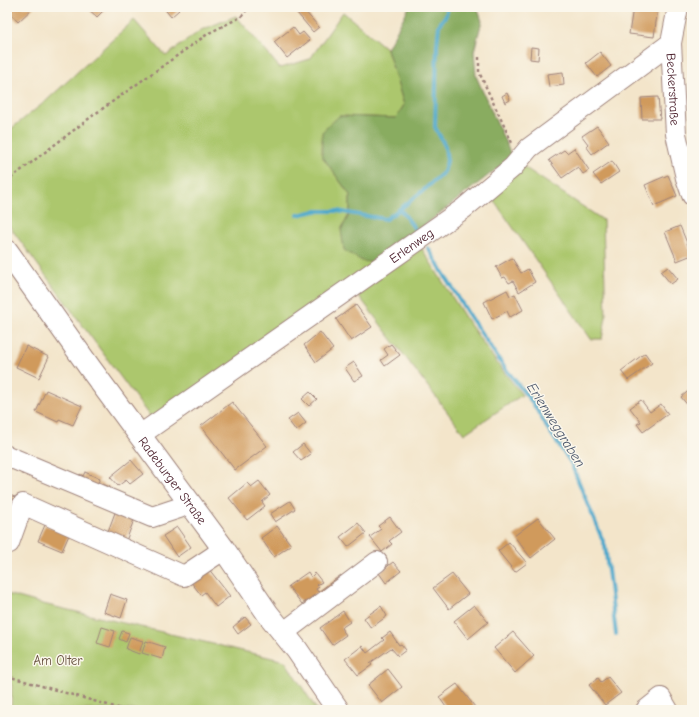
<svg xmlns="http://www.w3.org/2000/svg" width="699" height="717" font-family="'Comic Neue',sans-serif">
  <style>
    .green { fill: #acc76d; stroke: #7b734c }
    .forest { fill: #89ac60; stroke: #6a6646 }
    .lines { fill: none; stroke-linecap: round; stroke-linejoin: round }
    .stream { stroke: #4da8cb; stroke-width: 4 }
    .building { fill: #d09a5b }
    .minor-casing { stroke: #9e827a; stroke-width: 22 }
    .major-casing { stroke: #9e827a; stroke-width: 24 }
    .path { stroke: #9e827a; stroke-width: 2.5; stroke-dasharray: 3 3; stroke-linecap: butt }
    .minor { stroke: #fff; stroke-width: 20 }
    .major { stroke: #fff; stroke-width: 22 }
    .labels { text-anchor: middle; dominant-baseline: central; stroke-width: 3; stroke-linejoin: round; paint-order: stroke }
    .street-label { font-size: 13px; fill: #4a1f2b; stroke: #fbf7ec }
    .park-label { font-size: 13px; fill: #67513f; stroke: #fbf7ec }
    .water-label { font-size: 14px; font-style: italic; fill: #4b566b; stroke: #fbf7ec }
  </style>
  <rect width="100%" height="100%" fill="#fbf7ec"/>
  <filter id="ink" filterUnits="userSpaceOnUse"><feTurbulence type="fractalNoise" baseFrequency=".025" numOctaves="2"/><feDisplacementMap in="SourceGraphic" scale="8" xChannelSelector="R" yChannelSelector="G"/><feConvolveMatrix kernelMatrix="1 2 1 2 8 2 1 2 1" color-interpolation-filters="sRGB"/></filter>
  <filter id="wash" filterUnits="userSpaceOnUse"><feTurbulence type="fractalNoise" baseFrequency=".012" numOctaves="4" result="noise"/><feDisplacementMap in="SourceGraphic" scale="16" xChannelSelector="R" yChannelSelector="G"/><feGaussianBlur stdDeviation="0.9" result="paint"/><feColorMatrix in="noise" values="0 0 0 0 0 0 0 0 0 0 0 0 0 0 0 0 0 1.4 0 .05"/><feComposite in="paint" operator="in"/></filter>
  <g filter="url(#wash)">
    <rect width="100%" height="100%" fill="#f3e5ca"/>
    <g class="green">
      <polygon points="343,12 387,49 404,105 396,118 339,116 322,156 350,195 350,213 341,230 376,263 153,421 7,223 7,132 46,101 134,20 166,56 201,30 236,16 280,68 310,59"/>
      <polygon points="521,165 603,220 606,317 602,339 591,339 488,192"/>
      <polygon points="419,244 466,319 497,363 522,395 464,434 355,291"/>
      <polygon points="7,594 43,604 285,661 317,710 11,710 12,685 7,683"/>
    </g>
    <polygon class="forest" points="409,7 477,7 482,21 474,51 476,76 512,157 376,263 362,261 344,250 341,230 350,213 350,195 322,156 322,132 339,116 396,118 404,105 387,49"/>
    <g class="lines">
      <g class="stream">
        <polyline points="298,215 315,211 337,211 360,215 386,219 400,209"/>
        <polyline points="418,233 400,209 425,189 444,172 447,161 445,146 435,127 437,45 439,25 446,15 448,7"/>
        <polyline points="428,248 467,312 504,367 533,403 546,426 571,463 605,546 616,634"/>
      </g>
    </g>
    <g id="blocks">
      <g class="building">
        <polygon points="7,7 34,7 18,22 7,10"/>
        <polygon points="86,7 107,7 97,17"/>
        <polygon points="163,7 176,7 179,10 171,17"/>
        <polygon points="633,7 658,7 654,37 629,34"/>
        <polygon points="303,9 319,27 313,32 297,13"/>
        <polygon points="293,27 299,35 303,32 310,40 287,58 274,42"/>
        <polygon points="531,47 539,48 538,60 530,59"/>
        <polygon points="600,52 611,66 597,77 586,63"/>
        <polygon points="563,72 564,85 549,87 547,74"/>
        <polygon points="507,93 510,100 505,103 502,96"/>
        <polygon points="658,97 660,119 642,119 641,98"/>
        <polygon points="597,126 609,142 592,154 586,146 588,144 582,136"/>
        <polygon points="574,148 589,170 583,174 578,167 562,178 549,160 564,150 567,153"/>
        <polygon points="612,161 619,172 601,184 593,174"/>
        <polygon points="668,175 677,196 654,206 645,185"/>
        <polygon points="680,226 692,255 677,261 665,232"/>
        <polygon points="512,258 521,273 528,269 535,282 519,292 513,281 509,283 505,277 502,278 496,267"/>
        <polygon points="668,267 678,279 671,284 661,272"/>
        <polygon points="507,290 510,296 515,294 523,310 510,317 507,311 492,319 484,302"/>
        <polygon points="356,305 372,327 351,341 336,319"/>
        <polygon points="320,332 333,349 316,362 304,345"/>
        <polygon points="391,344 400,355 385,366 381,360 388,355 384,349"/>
        <polygon points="26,346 49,357 39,378 16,367"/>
        <polygon points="645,353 652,363 628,380 621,371"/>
        <polygon points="354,362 363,376 354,381 345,368"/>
        <polygon points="691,389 692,390 692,405 689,407 681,397"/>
        <polygon points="46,390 82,406 73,425 59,419 58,422 36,412"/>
        <polygon points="310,392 317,399 309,406 302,399"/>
        <polygon points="641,400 650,412 661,404 668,414 643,432 637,424 641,422 630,408"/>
        <polygon points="232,402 267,446 235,470 201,426"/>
        <polygon points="298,413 306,423 296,431 288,420"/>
        <polygon points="303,444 311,454 301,461 293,452"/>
        <polygon points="131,460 143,474 130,484 126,480 118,486 110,477"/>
        <polygon points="85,472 100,479 98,482 110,487 107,494 77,480 80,474 83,476"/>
        <polygon points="259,481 270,495 262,502 265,506 247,520 229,498 247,483 251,487"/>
        <polygon points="7,494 15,497 11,509 7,508"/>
        <polygon points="290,501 295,509 275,522 270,514"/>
        <polygon points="116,510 135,517 126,541 107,534"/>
        <polygon points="390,517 401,532 389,541 392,544 382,552 370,537 381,529 378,526"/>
        <polygon points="538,518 555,539 531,558 514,536"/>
        <polygon points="358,523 366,533 348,547 340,537"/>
        <polygon points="45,525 69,535 62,551 38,541"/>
        <polygon points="277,526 291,545 274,557 261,538"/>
        <polygon points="177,527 191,547 177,557 163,536"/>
        <polygon points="509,542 527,563 515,572 498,551"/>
        <polygon points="393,562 401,571 386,583 379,573"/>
        <polygon points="208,568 230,596 216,607 205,592 201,595 191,582"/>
        <polygon points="308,572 311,577 315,573 322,582 317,585 319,587 316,589 318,592 341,575 345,582 320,600 316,594 302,604 288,586"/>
        <polygon points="452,574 468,594 449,609 433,588"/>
        <polygon points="110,594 127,600 121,618 104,612"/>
        <polygon points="474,605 488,622 468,639 454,621"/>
        <polygon points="381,606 387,616 371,628 364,618"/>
        <polygon points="343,611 350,622 341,628 346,635 332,645 320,628"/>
        <polygon points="245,617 251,624 238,634 233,627"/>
        <polygon points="102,627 115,631 110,647 97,643"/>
        <polygon points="122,631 129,633 126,642 119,639"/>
        <polygon points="390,632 399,645 401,644 406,650 398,656 391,648 370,663 372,665 358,675 345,659 362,646 367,653 384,640 382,638"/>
        <polygon points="513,632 534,656 515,673 494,648"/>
        <polygon points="130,637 143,641 139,654 126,649"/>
        <polygon points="146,641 165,647 162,659 142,653"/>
        <polygon points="388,669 402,687 382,703 368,685"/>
        <polygon points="608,677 621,693 605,705 589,685 598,678 601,682"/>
        <polygon points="457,684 475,707 471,710 448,710 439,697"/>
      </g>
    </g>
  </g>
  <g filter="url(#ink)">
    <use href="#blocks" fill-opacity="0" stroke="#9e827a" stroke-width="1"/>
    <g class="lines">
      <g class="minor-casing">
        <g id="minor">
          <path id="s1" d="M678,7l-7,36 5,91 10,44 6,17"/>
          <path id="s2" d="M140,435l323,-226 50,-42 16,-19 142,-105"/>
          <polyline points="7,456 152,517 179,508 188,501"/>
          <polyline points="7,543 9,543 23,504 184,576 214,556 223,548"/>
          <polyline points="283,633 377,562"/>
          <polyline points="646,710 661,698 668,710"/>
        </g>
      </g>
      <g class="major-casing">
        <g id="major">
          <path id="s3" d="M7,251l83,117 133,180 45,66 29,36 41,60"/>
        </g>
      </g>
      <g class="path">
        <polyline points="479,57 479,72 512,143"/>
        <polyline points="7,183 11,178 95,114 209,33 241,17 249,7"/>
        <polyline points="7,676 125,710"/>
      </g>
      <use href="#minor" class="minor"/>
      <use href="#major" class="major"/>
    </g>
  </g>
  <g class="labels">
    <g class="street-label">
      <text stroke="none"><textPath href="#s1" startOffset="83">Beckerstraße</textPath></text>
      <text stroke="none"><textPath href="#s2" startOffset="331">Erlenweg</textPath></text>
      <text stroke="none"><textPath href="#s3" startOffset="283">Radeburger Straße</textPath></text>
    </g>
    <g class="park-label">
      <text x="58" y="660">Am Olter</text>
    </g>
    <g class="water-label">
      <text transform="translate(556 425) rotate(58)">Erlenweggraben</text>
    </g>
  </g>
  <rect width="699" height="717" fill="none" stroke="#fbf7ec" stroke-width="24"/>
</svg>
